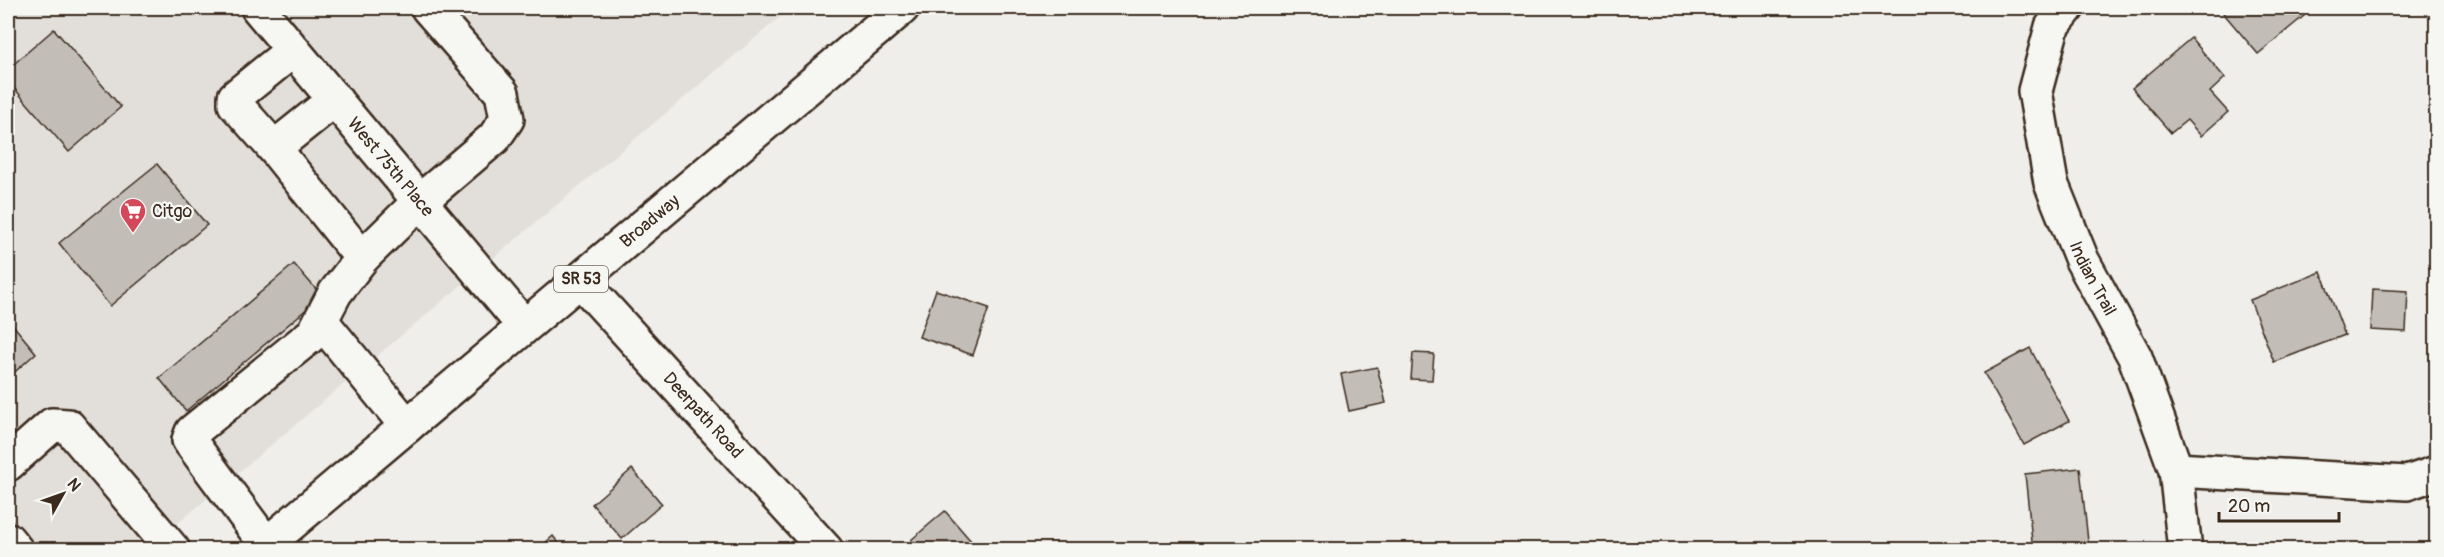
<svg xmlns="http://www.w3.org/2000/svg" width="2444" height="557" font-family="Pangolin,sans-serif">
  <style>
    .built { fill: #e2dfdb }
    .building { fill: #c2bdb7; stroke: #3b2a1e; stroke-width: 1.5 }
    .lines { fill: none; stroke-linecap: round; stroke-linejoin: round }
    .minor-casing { stroke: #3b2a1e; stroke-width: 38 }
    .major-casing { stroke: #3b2a1e; stroke-width: 38 }
    .minor { stroke: #f6f6f2; stroke-width: 33 }
    .major { stroke: #f6f6f2; stroke-width: 33 }
    .labels { text-anchor: middle; dominant-baseline: central; stroke-width: 4.5; stroke-linejoin: round; paint-order: stroke }
    .shield { fill: #f6f6f2; stroke: #73675e; stroke-width: 1.5 }
    .shield-label { font-size: 16px; font-weight: bold; fill: #3b2a1e }
    .street-label { font-size: 18px; fill: #3b2a1e; stroke: #f6f6f2 }
    .poi-label { font-size: 18px; fill: #3b2a1e; stroke: #f6f6f2; text-anchor: start }
  </style>
  <rect width="100%" height="100%" fill="#efeeea"/>
  <filter id="ink" filterUnits="userSpaceOnUse"><feTurbulence type="fractalNoise" baseFrequency=".0167" numOctaves="2"/><feDisplacementMap in="SourceGraphic" scale="12" xChannelSelector="R" yChannelSelector="G"/><feConvolveMatrix kernelMatrix="1 2 1 2 8 2 1 2 1" color-interpolation-filters="sRGB"/></filter>
  <g filter="url(#ink)">
    <polygon class="built" points="8,8 791,8 146,550 8,549"/>
    <g class="building">
      <polygon points="2219,8 2297,8 2304,16 2258,54"/>
      <polygon points="54,29 121,107 69,152 8,81 8,69"/>
      <polygon points="2191,38 2225,78 2210,92 2228,112 2201,136 2187,120 2171,133 2132,88"/>
      <polygon points="157,164 207,225 110,306 59,243"/>
      <polygon points="294,264 322,296 186,411 159,378"/>
      <polygon points="2321,272 2345,335 2274,362 2250,300"/>
      <polygon points="2372,289 2408,291 2406,332 2370,330"/>
      <polygon points="936,290 989,308 973,355 919,337"/>
      <polygon points="8,319 36,353 8,378"/>
      <polygon points="2030,348 2069,421 2024,445 1984,373"/>
      <polygon points="1413,353 1434,354 1432,380 1411,379"/>
      <polygon points="1377,367 1386,403 1349,411 1341,374"/>
      <polygon points="2080,468 2089,550 2033,550 2025,474"/>
      <polygon points="632,469 662,504 622,539 592,504"/>
      <polygon points="945,511 978,549 919,550 911,540"/>
      <polygon points="553,536 564,550 537,550"/>
    </g>
    <g class="lines">
      <g class="minor-casing">
        <g id="minor">
          <path id="s1" d="M258,8l266,318"/>
          <path id="s2" d="M2067,8l-15,19 -17,64 16,92 31,77 53,97 41,113 9,80"/>
          <polyline points="293,50 235,97 235,104 274,148 362,258"/>
          <polyline points="274,148 335,99"/>
          <path id="s3" d="M580,280l246,270"/>
          <polyline points="321,321 407,426"/>
          <polyline points="8,464 52,425 68,426 173,550"/>
          <polyline points="2176,470 2407,483 2436,473"/>
          <polyline points="8,540 16,550"/>
          <polyline points="266,544 189,440 192,432 314,333 335,293 362,258 420,201 494,138 507,119 502,93 428,8"/>
        </g>
      </g>
      <g class="major-casing">
        <g id="major">
          <path id="s4" d="M260,550l642,-542"/>
        </g>
      </g>
      <use href="#minor" class="minor"/>
      <use href="#major" class="major"/>
    </g>
  </g>
  <defs>
    <g id="supermarket-pin" transform="scale(1.35)"><path d="M0 17L-7.5 6A9.5 9.5 0 1 1 7.5 6Z" fill="#d1495b" stroke="#f6f6f2"/><path d="M-6-5.5h2.5l.6 2H6L4.5 2H-2.5L-4.4-4H-6ZM-1.5 3.2a1.3 1.3 0 1 0 .1 0ZM3 3.2a1.3 1.3 0 1 0 .1 0Z" fill="#fff"/></g>
  </defs>
  <g fill-rule="evenodd">
    <use href="#supermarket-pin" x="133" y="211"/>
  </g>
  <g class="labels">
    <rect class="shield" x="554" y="266" width="54" height="26" rx="4.5"/>
    <g class="shield-label">
      <text x="581" y="279">SR 53</text>
    </g>
    <g class="street-label">
      <text stroke="none"><textPath href="#s1" startOffset="207">West 75th Place</textPath></text>
      <text stroke="none"><textPath href="#s4" startOffset="510">Broadway</textPath></text>
      <text stroke="none"><textPath href="#s2" startOffset="288">Indian Trail</textPath></text>
      <text stroke="none"><textPath href="#s3" startOffset="183">Deerpath Road</textPath></text>
    </g>
    <g class="poi-label">
      <text x="152" y="211">Citgo</text>
    </g>
  </g>
  <rect width="2444" height="557" fill="none" stroke="#f6f6f2" stroke-width="30"/>
  <rect x="15" y="15" width="2414" height="527" fill="none" stroke="#3b2a1e" stroke-width="2" filter="url(#ink)"/>
  <g transform="translate(63 494) rotate(50)" stroke="#f6f6f2" stroke-width="4.5" paint-order="stroke">
  <path d="M0-4.5L10 22L0 15L-10 22Z" fill="#3b2a1e"/>
  <text y="-9" font-size="16" font-weight="bold" text-anchor="middle" fill="#3b2a1e">N</text>
  </g>
  <path d="M2219 512v9h120v-9" fill="none" stroke="#3b2a1e" stroke-width="3"/>
  <text x="2228" y="512" font-size="18" fill="#3b2a1e" stroke="#f6f6f2" stroke-width="4.5" paint-order="stroke">20 m</text>
</svg>
